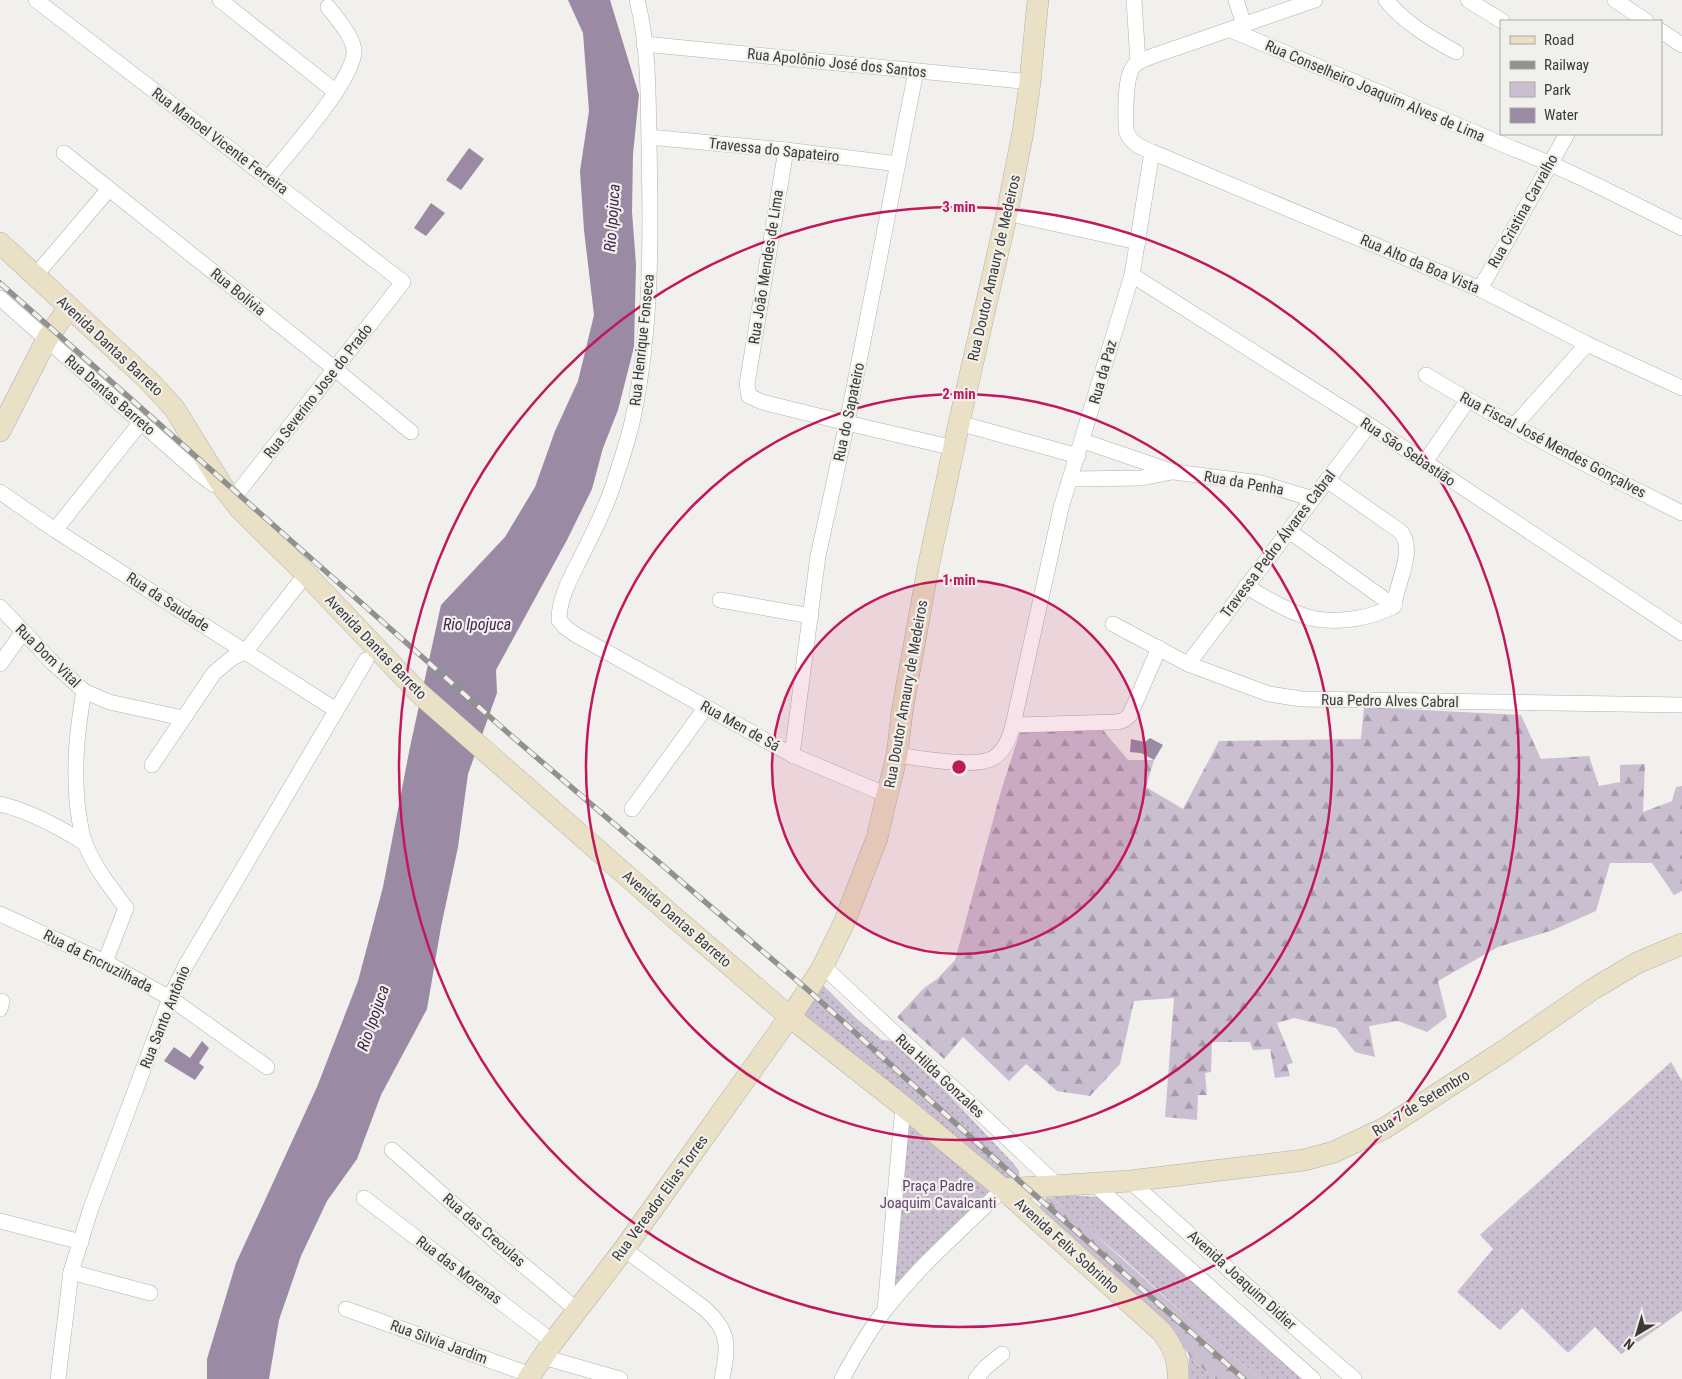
<svg xmlns="http://www.w3.org/2000/svg" width="1682" height="1379" font-family="'Roboto Condensed',sans-serif">
  <style>
    .green { fill: url(#green-dots) }
    .forest { fill: url(#forest-firs) }
    .water { fill: #9a8aa4 }
    .lines { fill: none; stroke-linecap: round; stroke-linejoin: round }
    .street-casing { stroke: #b2b0ad; stroke-width: 16 }
    .secondary-casing { stroke: #b2b0ad; stroke-width: 22 }
    .street { stroke: #fff; stroke-width: 15 }
    .secondary { stroke: #eae0c5; stroke-width: 21 }
    .rail-casing { stroke: #91918e; stroke-width: 5.5 }
    .rail { stroke: #f1f0ec; stroke-width: 4; stroke-dasharray: 11; stroke-linecap: butt }
    .ring { fill: none; stroke: #c2185b; stroke-width: 2.5 }
    .labels { text-anchor: middle; dominant-baseline: central; stroke-width: 4.5; stroke-linejoin: round; paint-order: stroke }
    .street-label { font-size: 15px; fill: #3a3a38; stroke: #f1f0ec }
    .park-label { font-size: 15px; fill: #5f456d; stroke: #f1f0ec }
    .water-label { font-size: 16px; font-style: italic; fill: #3e254b; stroke: #f1f0ec }
    .centre { fill: #c2185b; stroke: #f1f0ec; stroke-width: 2.5 }
    .ring-label { font-size: 15px; text-anchor: middle; font-weight: bold; fill: #c2185b; stroke: #f1f0ec; stroke-width: 4.5; stroke-linejoin: round; paint-order: stroke }
  </style>
  <defs>
    <pattern id="green-dots" width="8" height="8" patternUnits="userSpaceOnUse" patternTransform="scale(1.25)"><rect width="8" height="8" fill="#cabfd1"/><path d="M2 2h.1M6 6h.1" fill="none" stroke="#a59cab" stroke-width="1.8" stroke-linecap="round"/></pattern>
    <pattern id="forest-firs" width="22" height="20" patternUnits="userSpaceOnUse" patternTransform="scale(1.25)"><rect width="22" height="20" fill="#cabfd1"/><path d="M5 1l3.5 6h-7zM16 11l3.5 6h-7z" fill="#a59cab"/></pattern>
  </defs>
  <rect width="100%" height="100%" fill="#f1f0ec"/>
  <g class="green">
    <polygon points="823,985 856,1018 882,1040 893,1041 949,1095 1013,1163 1019,1171 1020,1179 1012,1183 803,1016"/>
    <polygon points="1671,1062 1682,1081 1682,1311 1621,1354 1595,1327 1568,1353 1522,1308 1500,1330 1457,1292 1493,1249 1480,1235"/>
    <polygon points="908,1122 992,1192 893,1293"/>
    <polygon points="1048,1194 1101,1197 1305,1379 1261,1379 1197,1326 1125,1260"/>
    <polygon points="1189,1353 1194,1361 1215,1379 1188,1379"/>
  </g>
  <g class="forest">
    <polygon points="1364,707 1521,715 1541,759 1589,756 1599,786 1620,782 1620,765 1645,764 1643,812 1672,801 1676,787 1682,786 1682,891 1674,895 1652,863 1610,863 1596,911 1553,930 1498,947 1438,981 1447,1017 1427,1032 1398,1021 1369,1026 1375,1057 1355,1052 1336,1028 1294,1018 1277,1023 1293,1063 1287,1065 1290,1076 1275,1078 1270,1049 1253,1050 1250,1042 1212,1042 1211,1072 1205,1073 1207,1095 1198,1095 1197,1120 1165,1117 1174,998 1134,1001 1120,1064 1090,1096 1057,1091 1026,1064 1009,1081 963,1037 944,1059 897,1017 924,988 937,979 955,960 1001,791 1020,732 1102,729 1128,760 1154,760 1146,787 1183,809 1219,741 1361,739"/>
    <polygon points="1047,1197 1052,1198 1069,1211 1197,1326 1261,1379 1215,1379 1194,1361 1177,1339 1040,1217 1040,1206"/>
  </g>
  <g class="water">
    <polygon points="568,0 610,0 639,95 633,154 632,212 636,264 634,347 618,410 603,448 592,489 567,540 496,670 497,693 468,774 458,847 441,927 427,1009 381,1095 357,1159 327,1201 301,1256 279,1320 269,1379 207,1379 207,1359 236,1263 317,1087 358,981 383,887 410,747 441,605 505,537 535,487 555,431 578,381 594,315 584,230 580,171 589,111 583,33"/>
    <polygon points="469,148 484,159 461,190 446,180"/>
    <polygon points="431,203 445,213 426,236 414,228"/>
    <polygon points="1150,738 1163,745 1154,760 1141,753 1130,752 1131,739 1145,742"/>
    <polygon points="202,1041 209,1048 199,1063 204,1067 195,1080 164,1061 174,1047 190,1058"/>
  </g>
  <g class="lines">
    <g class="street-casing">
      <g id="street">
        <polyline points="36,0 403,282 232,500"/>
        <polyline points="220,0 336,92"/>
        <path d="M637,0c12,46 11,95 12,143 2,92 3,185 -16,275 -4,19 -10,37 -16,55 -8,28 -21,54 -34,80 -10,21 -24,43 -24,67l6,7 11,8 216,120 95,40"/>
        <polyline points="1134,0 1138,62"/>
        <polyline points="1236,0 1244,25"/>
        <path d="M1386,0c19,23 44,38 70,52"/>
        <polyline points="1468,0 1502,21"/>
        <polyline points="1615,0 1646,21"/>
        <path d="M1231,30l283,119c58,22 112,51 168,79"/>
        <polyline points="1661,31 1682,45"/>
        <polyline points="644,44 1030,82"/>
        <polyline points="649,137 786,150 898,164"/>
        <polyline points="786,150 747,384 749,396 762,402 847,423 954,448"/>
        <polyline points="1152,152 1480,289 1587,344 1682,388"/>
        <polyline points="64,153 335,369 411,432"/>
        <path d="M269,177c19,-24 87,-99 85,-127 -2,-15 -17,-31 -26,-43"/>
        <polyline points="1007,213 1138,242"/>
        <polyline points="1132,275 1369,425 1682,633"/>
        <polyline points="35,276 109,189"/>
        <polyline points="1480,289 1567,134"/>
        <polyline points="0,298 197,472 213,484 223,487"/>
        <path d="M1426,375c83,50 169,95 256,138"/>
        <polyline points="959,423 1078,456"/>
        <polyline points="1514,426 1587,344"/>
        <polyline points="1083,441 1174,472 1261,483 1313,499"/>
        <polyline points="1425,462 1468,400"/>
        <polyline points="1071,479 1141,478 1172,472"/>
        <path d="M1327,480l74,52c15,19 -5,52 -7,74"/>
        <polyline points="0,492 55,530 336,710"/>
        <polyline points="55,530 141,422"/>
        <polyline points="1289,531 1394,606"/>
        <path d="M1246,586c17,11 50,30 70,33 25,4 55,-1 78,-13"/>
        <polyline points="720,600 811,616"/>
        <polyline points="0,607 53,663 84,691 109,702 183,718"/>
        <polyline points="1113,624 1188,664 1269,694 1301,699 1682,705"/>
        <polyline points="0,664 23,632"/>
        <polyline points="1188,664 1369,425"/>
        <path d="M84,691c-7,40 -10,69 -7,111 2,14 3,28 8,41 9,24 26,45 41,65l-21,54"/>
        <polyline points="1013,725 1117,722 1124,720 1130,715 1133,708 1159,648"/>
        <polyline points="792,755 818,556 847,423 916,71"/>
        <path d="M897,755c21,3 79,14 96,3 11,-6 17,-21 20,-33l48,-217 71,-233 20,-123c-12,-5 -22,-9 -26,-22 0,-16 -2,-50 7,-63 4,-6 11,-7 17,-10l165,-57"/>
        <polyline points="152,765 214,673 232,658 245,652 306,574"/>
        <path d="M0,804c30,7 59,23 85,39"/>
        <polyline points="632,809 706,707"/>
        <polyline points="0,914 105,962 170,998 267,1067"/>
        <polyline points="823,966 1057,1185"/>
        <polyline points="0,1009 2,1001"/>
        <polyline points="392,1150 503,1248 577,1310"/>
        <polyline points="1130,1181 1246,1285 1354,1379"/>
        <polyline points="1094,1184 1313,1379"/>
        <polyline points="364,1198 553,1342"/>
        <polyline points="0,1221 81,1242"/>
        <path d="M624,1249l80,59c27,24 24,38 18,71"/>
        <polyline points="71,1272 150,1293"/>
        <polyline points="346,1309 531,1375"/>
        <polyline points="885,1310 903,1106"/>
        <polyline points="543,1357 620,1379"/>
        <polyline points="58,1379 71,1272 91,1208 170,998 186,965 366,660"/>
        <path d="M842,1379c13,-24 26,-47 43,-69 34,-44 78,-82 118,-121"/>
        <polyline points="976,1379 986,1367 1002,1354"/>
      </g>
    </g>
    <g class="secondary-casing">
      <g id="secondary">
        <path d="M0,243l149,138 25,27 49,79 17,22 66,65 113,119 249,219 122,105 113,89 100,83 158,142c12,15 18,29 17,48"/>
        <polyline points="0,431 47,339 69,307"/>
        <polyline points="1003,1189 1130,1181 1304,1160 1334,1152 1385,1128 1505,1050 1593,989 1637,963 1682,944"/>
        <polyline points="528,1379 553,1342 624,1249 801,1001 823,966 844,923 877,838 887,795 897,755 902,712 928,568 959,423 1007,213 1023,132 1030,82 1038,0"/>
      </g>
    </g>
    <use href="#street" class="street"/>
    <use href="#secondary" class="secondary"/>
    <g class="rail-casing">
      <polyline id="rail" points="0,283 507,732 808,990 1026,1187 1244,1379"/>
    </g>
    <use href="#rail" class="rail"/>
  </g>
  <circle cx="959" cy="767" r="187" fill="#c2185b" fill-opacity=".12"/>
  <g class="ring">
    <circle cx="959" cy="767" r="187"/>
    <circle cx="959" cy="767" r="373"/>
    <circle cx="959" cy="767" r="560"/>
  </g>
  <g class="labels">
    <g class="street-label">
      <text transform="translate(837 63) rotate(6)">Rua Apolônio José dos Santos</text>
      <text transform="translate(1375 91) rotate(23)">Rua Conselheiro Joaquim Alves de Lima</text>
      <text transform="translate(220 141) rotate(37)">Rua Manoel Vicente Ferreira</text>
      <text transform="translate(774 150) rotate(6)">Travessa do Sapateiro</text>
      <text transform="translate(1523 211) rotate(-61)">Rua Cristina Carvalho</text>
      <text transform="translate(1420 264) rotate(23)">Rua Alto da Boa Vista</text>
      <text transform="translate(766 267) rotate(-81)">Rua João Mendes de Lima</text>
      <text transform="translate(994 268) rotate(-77)">Rua Doutor Amaury de Medeiros</text>
      <text transform="translate(238 292) rotate(39)">Rua Bolívia</text>
      <text transform="translate(642 340) rotate(-84)">Rua Henrique Fonseca</text>
      <text transform="translate(110 346) rotate(43)">Avenida Dantas Barreto</text>
      <text transform="translate(1103 372) rotate(-74)">Rua da Paz</text>
      <text transform="translate(318 391) rotate(-52)">Rua Severino Jose do Prado</text>
      <text transform="translate(110 395) rotate(41)">Rua Dantas Barreto</text>
      <text transform="translate(849 412) rotate(-78)">Rua do Sapateiro</text>
      <text transform="translate(1553 445) rotate(28)">Rua Fiscal José Mendes Gonçalves</text>
      <text transform="translate(1408 452) rotate(34)">Rua São Sebastião</text>
      <text transform="translate(1244 483) rotate(10)">Rua da Penha</text>
      <text transform="translate(1278 544) rotate(-53)">Travessa Pedro Álvares Cabral</text>
      <text transform="translate(168 602) rotate(33)">Rua da Saudade</text>
      <text transform="translate(376 647) rotate(46)">Avenida Dantas Barreto</text>
      <text transform="translate(48 656) rotate(44)">Rua Dom Vital</text>
      <text transform="translate(906 694) rotate(-80)">Rua Doutor Amaury de Medeiros</text>
      <text transform="translate(1390 701) rotate(1)">Rua Pedro Alves Cabral</text>
      <text transform="translate(740 726) rotate(29)">Rua Men de Sá</text>
      <text transform="translate(677 919) rotate(41)">Avenida Dantas Barreto</text>
      <text transform="translate(98 961) rotate(27)">Rua da Encruzilhada</text>
      <text transform="translate(165 1017) rotate(-68)">Rua Santo Antônio</text>
      <text transform="translate(940 1076) rotate(43)">Rua Hilda Gonzales</text>
      <text transform="translate(1421 1103) rotate(-32)">Rua 7 de Setembro</text>
      <text transform="translate(660 1198) rotate(-54)">Rua Vereador Elias Torres</text>
      <text transform="translate(484 1230) rotate(41)">Rua das Creoulas</text>
      <text transform="translate(1067 1246) rotate(42)">Avenida Felix Sobrinho</text>
      <text transform="translate(459 1270) rotate(37)">Rua das Morenas</text>
      <text transform="translate(1242 1280) rotate(42)">Avenida Joaquim Didier</text>
      <text transform="translate(439 1342) rotate(20)">Rua Silvia Jardim</text>
    </g>
    <g class="park-label">
      <text x="938" y="1186">Praça Padre<tspan x="938" dy="17">Joaquim Cavalcanti</tspan></text>
    </g>
    <g class="water-label">
      <text transform="translate(612 218) rotate(-86)">Rio Ipojuca</text>
      <text x="477" y="624">Rio Ipojuca</text>
      <text transform="translate(373 1018) rotate(-71)">Rio Ipojuca</text>
    </g>
  </g>
  <circle cx="959" cy="767" r="8" class="centre"/>
  <g class="ring-label">
    <text x="959" y="212">3 min</text>
    <text x="959" y="399">2 min</text>
    <text x="959" y="585">1 min</text>
  </g>
  <rect x="1500" y="20" width="162" height="115" fill="#f1f0ec" stroke="#a8a7a4"/>
  <rect x="1510" y="36" width="25" height="8" fill="#eae0c5" stroke="#a8a7a4"/>
  <text x="1544" y="45" font-size="15" fill="#3a3a38">Road</text>
  <rect x="1510" y="61" width="25" height="8" fill="#91918e" stroke="#a8a7a4"/>
  <text x="1544" y="70" font-size="15" fill="#3a3a38">Railway</text>
  <rect x="1510" y="82" width="25" height="15" fill="#cabfd1" stroke="#a8a7a4"/>
  <text x="1544" y="95" font-size="15" fill="#3a3a38">Park</text>
  <rect x="1510" y="108" width="25" height="15" fill="#9a8aa4" stroke="#a8a7a4"/>
  <text x="1544" y="120" font-size="15" fill="#3a3a38">Water</text>
  <g transform="translate(1637 1334) rotate(218)" stroke="#f1f0ec" stroke-width="4" paint-order="stroke">
  <path d="M0-4L9 19L0 12L-9 19Z" fill="#3a3a38"/>
  <text y="-8" font-size="14" font-weight="bold" text-anchor="middle" fill="#3a3a38">N</text>
  </g>
</svg>
